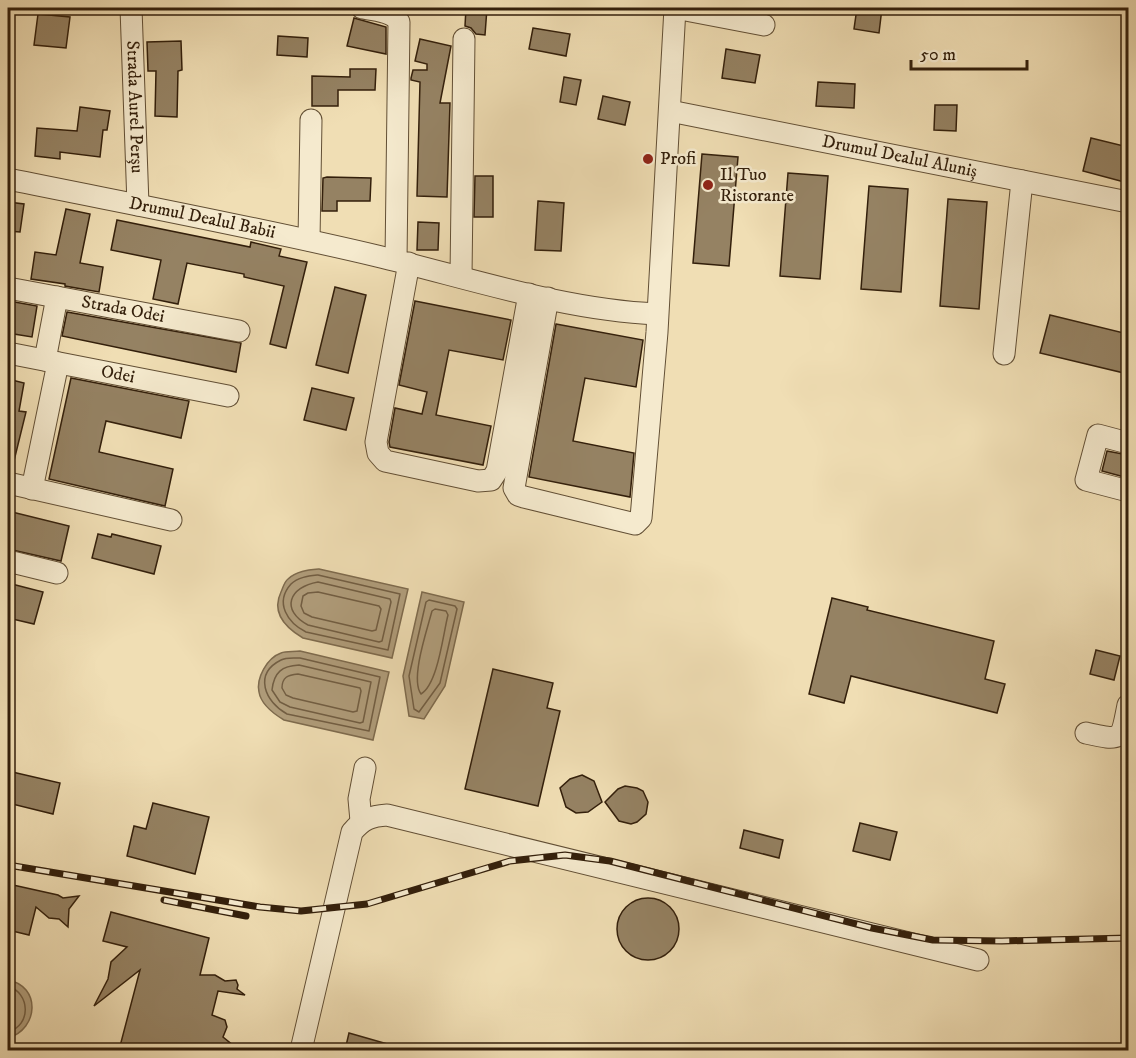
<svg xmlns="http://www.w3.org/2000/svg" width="1136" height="1058" font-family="'IM FELL DW Pica',serif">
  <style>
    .water { fill: #b09d7b; stroke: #7e6b4e; stroke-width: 1.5 }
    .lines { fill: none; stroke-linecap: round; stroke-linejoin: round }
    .shore { stroke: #725e43; stroke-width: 1.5 }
    .building { fill: #958263; stroke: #331f0b; stroke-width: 1.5 }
    .minor-casing { stroke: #624f35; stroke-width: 23 }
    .minor { stroke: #f5eace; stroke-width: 21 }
    .rail-casing { stroke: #331f0b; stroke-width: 7 }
    .rail { stroke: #f5eace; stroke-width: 4.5; stroke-dasharray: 14; stroke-linecap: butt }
    .poi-dot { fill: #8f2418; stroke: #f5eace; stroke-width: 2 }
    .labels { text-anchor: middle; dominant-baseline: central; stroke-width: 5; stroke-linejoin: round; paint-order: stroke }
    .street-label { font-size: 18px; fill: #331f0b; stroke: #f5eace }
    .poi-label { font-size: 18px; fill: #331f0b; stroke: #f5eace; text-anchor: start }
  </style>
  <rect width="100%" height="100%" fill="#f0deb4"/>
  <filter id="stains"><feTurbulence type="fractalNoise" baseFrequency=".00333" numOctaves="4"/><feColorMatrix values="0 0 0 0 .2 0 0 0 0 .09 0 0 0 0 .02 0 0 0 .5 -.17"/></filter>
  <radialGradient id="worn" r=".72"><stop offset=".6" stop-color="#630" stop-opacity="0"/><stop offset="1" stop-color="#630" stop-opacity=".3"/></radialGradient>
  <g class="water">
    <path d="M319,569l89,20 -16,69 -89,-20c-17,-10 -32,-25 -22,-46 2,-4 3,-10 7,-13 8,-8 20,-9 31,-10z"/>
    <polygon points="422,592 464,602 445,686 424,719 409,716 403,676"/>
    <path d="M300,651l89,21 -16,68 -89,-20c-10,-6 -23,-15 -25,-28 -3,-14 8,-34 22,-39 5,-2 13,-1 19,-2z"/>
    <path d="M8,980c33,6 31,49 0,58z"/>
  </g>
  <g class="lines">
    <g class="shore">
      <path d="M318,575l82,19 -12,56 -82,-18c-18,-9 -32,-29 -15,-48 7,-7 18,-8 27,-9z"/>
      <path d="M318,582l72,17 1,3 -9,39 -3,1 -71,-17c-28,-15 -19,-38 10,-43z"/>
      <polygon points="318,592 379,606 381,609 376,630 372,631 312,617 304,613 301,606 303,596 308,593"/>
      <polygon points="429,600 455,606 457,609 440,683 419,712 414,709 409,676 426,602"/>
      <path d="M435,609l11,2 2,4c-5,19 -10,69 -27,79 -11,-15 6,-64 11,-83z"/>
      <path d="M300,658l80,19 -11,54 -82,-17c-22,-12 -34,-40 -6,-54 5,-3 13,-2 19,-2z"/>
      <path d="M299,665l72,17 -8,40 -3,1 -70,-16 -10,-5 -8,-12c2,-18 10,-24 27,-25z"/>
      <path d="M298,674l62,14 1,3 -4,20 -4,1 -60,-14 -7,-3 -4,-7c0,-11 6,-13 16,-14z"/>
      <path d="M8,986c22,7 24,39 0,46"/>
    </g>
  </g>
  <g class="building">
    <polygon points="466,8 487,8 485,35 476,34 471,28 465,26"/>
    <polygon points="857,8 882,8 879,33 854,29"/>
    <polygon points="38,14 70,17 66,48 34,45"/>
    <polygon points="354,18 386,27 386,54 347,46"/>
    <polygon points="533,28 570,34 566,56 529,49"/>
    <polygon points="278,36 308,38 307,57 277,55"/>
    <polygon points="420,39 451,46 440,103 450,103 447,197 417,196 420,82 411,80 411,78 413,70 427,70 427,64 415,61"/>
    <polygon points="181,41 182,70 178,71 177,117 155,116 156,71 148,71 147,42"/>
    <polygon points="726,49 760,55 755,83 722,78"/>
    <polygon points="350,69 376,69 375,90 338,90 338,106 312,106 312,76 350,77"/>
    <polygon points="564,77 581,80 576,105 560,102"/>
    <polygon points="818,82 855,84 854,108 816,106"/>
    <polygon points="603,96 630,102 625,125 598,119"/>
    <polygon points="935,105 957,105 956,131 934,130"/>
    <polygon points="80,107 110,111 107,130 103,130 100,157 60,152 60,159 35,156 37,128 77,131"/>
    <polygon points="1091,138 1128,147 1128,183 1083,171"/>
    <polygon points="702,154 738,157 729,266 693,263"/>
    <polygon points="788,173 828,176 820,279 780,276"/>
    <polygon points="475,176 493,176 493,217 474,217"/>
    <polygon points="327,177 371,178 370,201 337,201 337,211 322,211 323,178"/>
    <polygon points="869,186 908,189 901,292 861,289"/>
    <polygon points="948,199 987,202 979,309 940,306"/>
    <polygon points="538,201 564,203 561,251 535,250"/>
    <polygon points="8,202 24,204 20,232 8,231"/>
    <polygon points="66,209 90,214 80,263 103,267 99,292 65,286 65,284 31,279 35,252 56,255"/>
    <polygon points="117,220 250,247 251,242 281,249 279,256 307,262 286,348 270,344 284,286 244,277 244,274 187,263 178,304 153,299 161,260 111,250"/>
    <polygon points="418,222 439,223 438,250 417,250"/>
    <polygon points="335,287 366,295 348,373 316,365"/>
    <polygon points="9,301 37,306 32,337 8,333"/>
    <polygon points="415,301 511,320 503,360 449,350 436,415 491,426 483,465 390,447 389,442 395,408 422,414 427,392 399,385"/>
    <polygon points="67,312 241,343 236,372 62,336"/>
    <polygon points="1050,315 1128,334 1128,353 1124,373 1040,353"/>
    <polygon points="556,324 643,340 636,387 585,378 573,441 634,453 630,497 529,477"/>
    <polygon points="71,378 189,401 181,438 106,421 99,452 173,469 165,506 49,479"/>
    <polygon points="8,379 24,383 19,411 26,412 12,469 8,469"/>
    <polygon points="312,388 354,398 346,430 304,420"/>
    <polygon points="1107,451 1128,455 1128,478 1102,471"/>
    <polygon points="8,511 69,526 61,561 8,549"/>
    <polygon points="98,534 111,537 112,534 161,546 154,574 92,558"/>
    <polygon points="8,583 43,592 34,624 8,618"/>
    <polygon points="832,598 868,607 867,610 994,641 985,679 1005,684 997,713 851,676 844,703 809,694"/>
    <polygon points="1096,650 1120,656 1114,680 1090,674"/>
    <polygon points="493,669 553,683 547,708 560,711 538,806 465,789"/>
    <polygon points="8,771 60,783 53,814 8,803"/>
    <polygon points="582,775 594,781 602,802 588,812 576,813 566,807 560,788 570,779"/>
    <polygon points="625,786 637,788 643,791 648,802 646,814 637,822 631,824 619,821 605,802 618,789"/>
    <polygon points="153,803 209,817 195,874 127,856 134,826 146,829"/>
    <polygon points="860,823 897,832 890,860 853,851"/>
    <polygon points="744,830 783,840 779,858 740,848"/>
    <polygon points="13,885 58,895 63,898 79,896 69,909 68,927 59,919 49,918 36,907 29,935 8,930 8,899 10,900"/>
    <circle cx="648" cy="929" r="31"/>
    <polygon points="111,912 209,938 200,975 215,975 225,981 236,980 238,985 237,989 245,995 218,991 212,1015 225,1020 227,1027 223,1037 239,1050 119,1050 140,970 94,1006 108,979 111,962 127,947 103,941"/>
    <polygon points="349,1033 398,1047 397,1050 345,1050"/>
  </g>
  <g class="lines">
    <g class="minor-casing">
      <g id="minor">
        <path id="s1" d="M131,8l7,197"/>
        <path d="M362,8c12,2 31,3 37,14l-3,238"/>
        <polyline points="675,8 764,25"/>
        <path id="s2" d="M670,111l458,91"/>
        <path id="s3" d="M8,179c123,25 247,48 369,77 92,22 186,54 280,58"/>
        <polyline points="309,240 311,120"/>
        <polyline points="409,263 376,442 378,453 385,461 478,481 491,480 497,471 529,294"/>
        <polyline points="461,276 464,39"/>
        <path id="s4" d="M8,288l231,43"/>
        <polyline points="548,298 514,488 518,495 524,497 635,524 641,518 657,332 675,8"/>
        <path id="s5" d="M8,353l220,43"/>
        <polyline points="1004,354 1022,181"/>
        <polyline points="45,360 57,297"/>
        <polyline points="1128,443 1098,435 1086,480 1128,491"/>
        <polyline points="8,483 171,520"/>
        <polyline points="32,489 58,363"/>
        <polyline points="8,561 57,573"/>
        <path d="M1086,733c36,8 35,8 42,-28"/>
        <polyline points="361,821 359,799 365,768"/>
        <path d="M301,1050l51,-218c11,-13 19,-16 35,-17l591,145"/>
      </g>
    </g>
    <use href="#minor" class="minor"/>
    <g class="rail-casing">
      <g id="rail">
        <polyline points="8,865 260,907 301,911 367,904 510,861 565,855 610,861 872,928 933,940 1002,941 1128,938"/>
        <polyline points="164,900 246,916"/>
      </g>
    </g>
    <use href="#rail" class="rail"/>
  </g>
  <g class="poi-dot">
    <circle cx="648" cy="159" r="6"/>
    <circle cx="708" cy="185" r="6"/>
  </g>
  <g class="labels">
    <g class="street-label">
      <text stroke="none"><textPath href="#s1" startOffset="99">Strada Aurel Perșu</textPath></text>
      <text stroke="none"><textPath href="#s2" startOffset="234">Drumul Dealul Aluniș</textPath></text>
      <text stroke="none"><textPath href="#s3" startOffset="198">Drumul Dealul Babii</textPath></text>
      <text stroke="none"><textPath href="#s4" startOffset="117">Strada Odei</textPath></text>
      <text stroke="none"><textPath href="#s5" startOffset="112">Odei</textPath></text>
    </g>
    <g class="poi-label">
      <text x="660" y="159">Profi</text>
      <text x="720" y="175">Il Tuo<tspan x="720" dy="21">Ristorante</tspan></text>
    </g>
  </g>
  <rect width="1136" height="1058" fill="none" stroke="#f0deb4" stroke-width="30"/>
  <rect x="9" y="9" width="1118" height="1040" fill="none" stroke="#331f0b" stroke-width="3"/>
  <rect x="15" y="15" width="1106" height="1028" fill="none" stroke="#331f0b" stroke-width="1.5"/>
  <path d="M911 60v9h116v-9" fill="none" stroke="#331f0b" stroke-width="3"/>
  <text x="920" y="60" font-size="18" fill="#331f0b" stroke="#f5eace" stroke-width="4.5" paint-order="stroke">50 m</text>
  <rect width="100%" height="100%" filter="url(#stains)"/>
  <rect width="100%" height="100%" fill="url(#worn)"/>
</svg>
